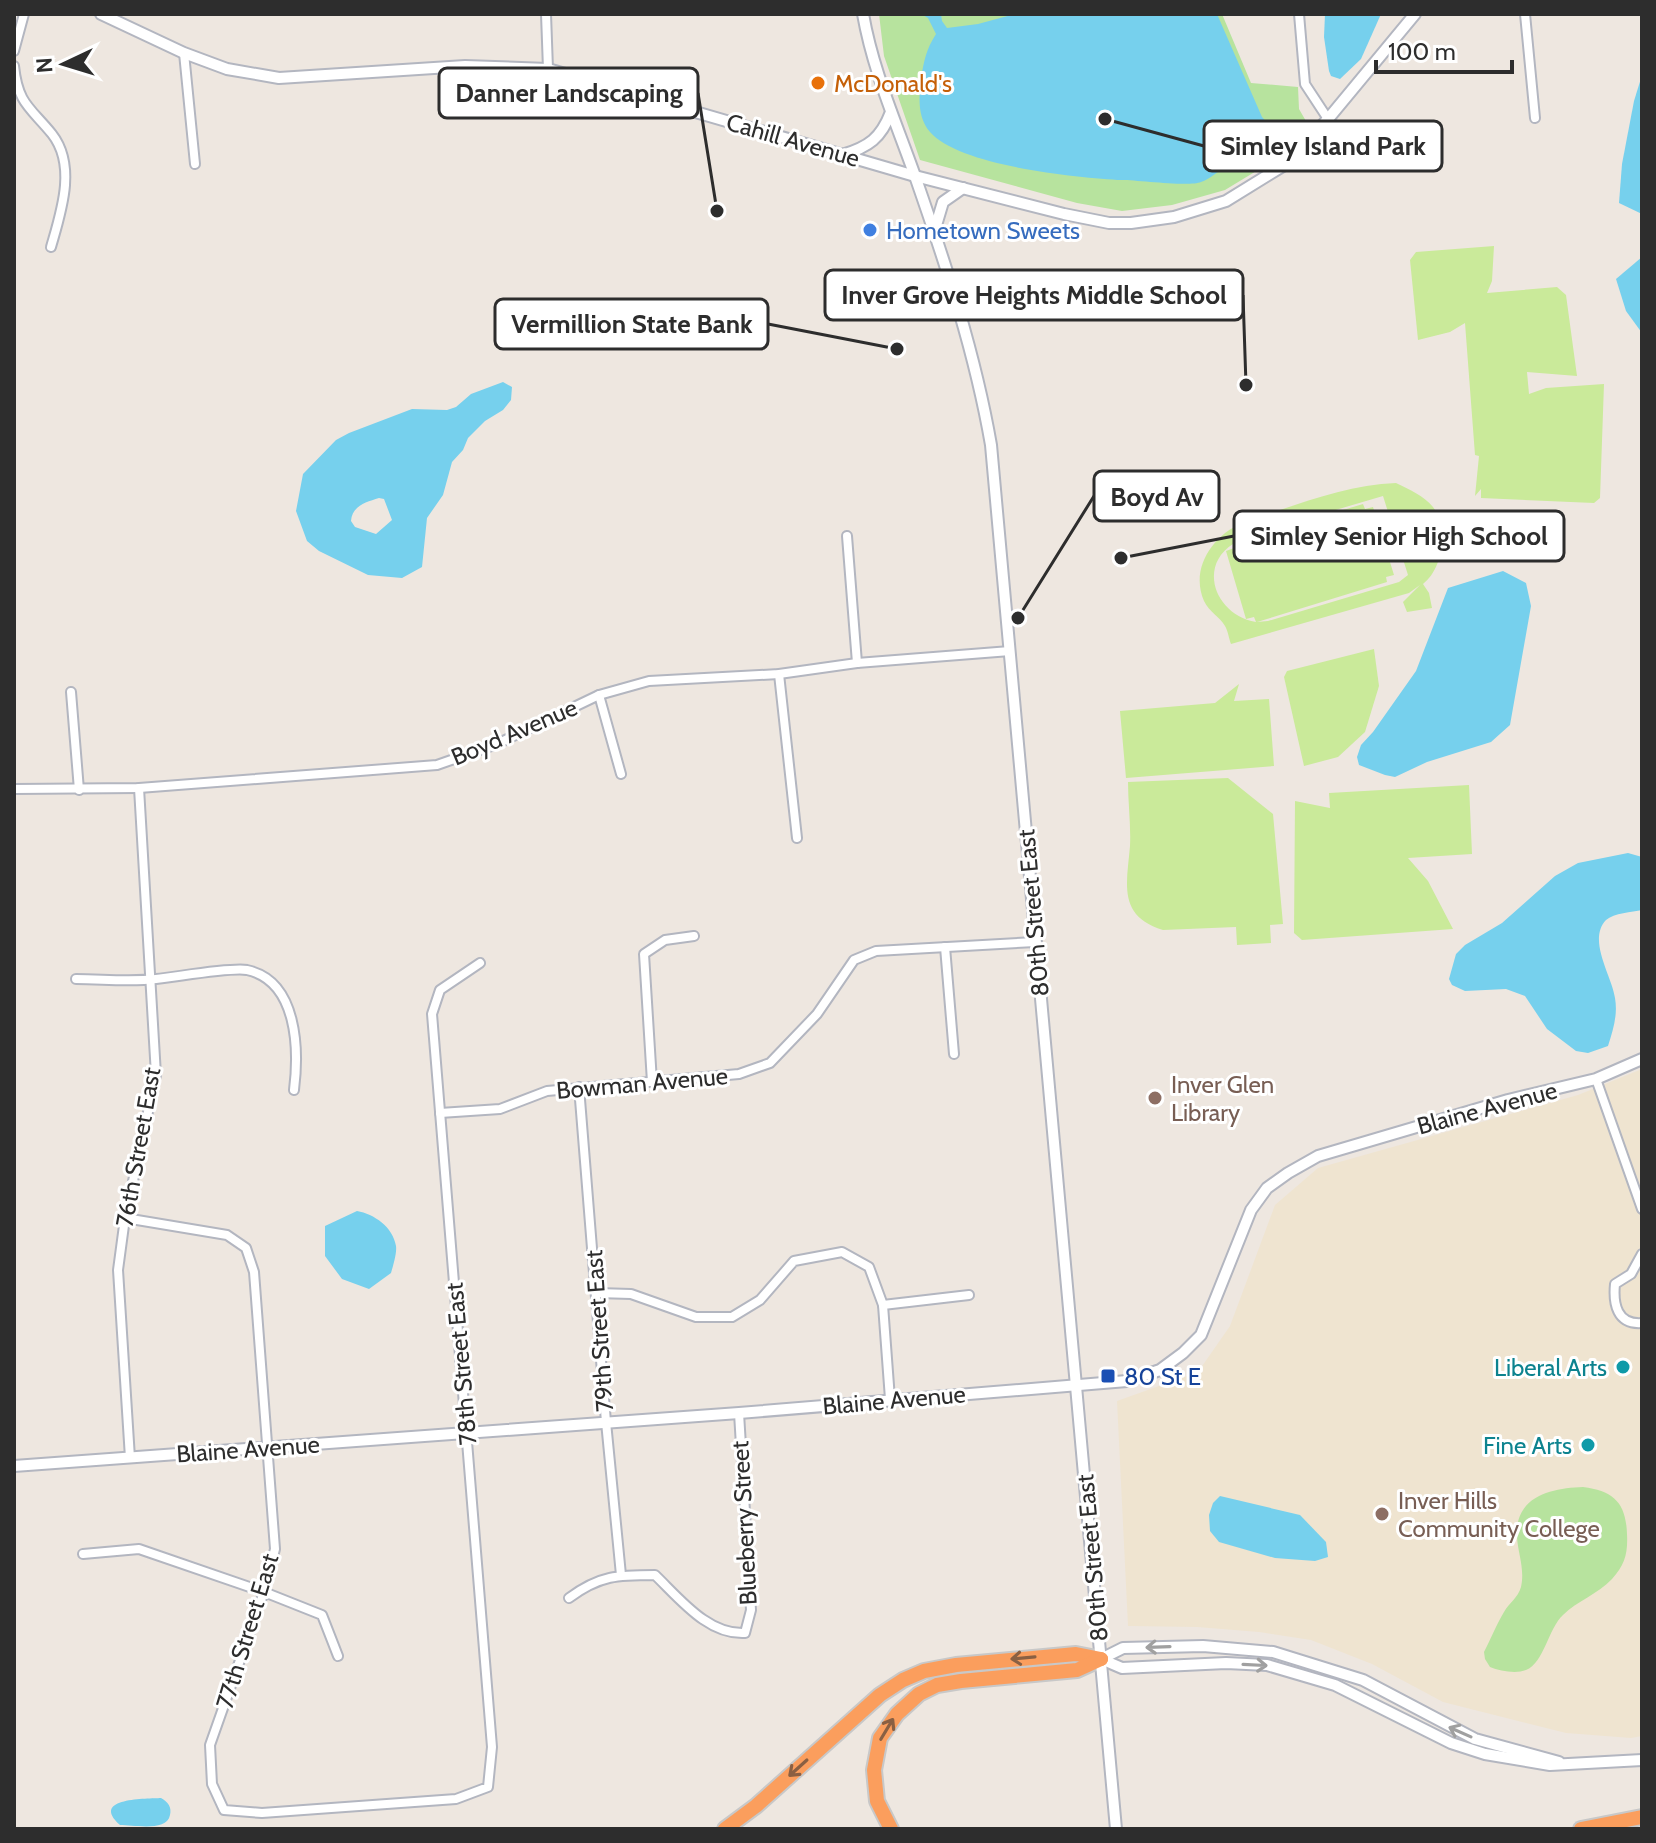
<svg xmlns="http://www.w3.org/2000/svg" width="1656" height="1843" font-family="Cabin,sans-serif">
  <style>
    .education { fill: #efe4d0 }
    .green { fill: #b7e39e }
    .pitch { fill: #caea9a; fill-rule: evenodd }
    .water { fill: #76d0ed; fill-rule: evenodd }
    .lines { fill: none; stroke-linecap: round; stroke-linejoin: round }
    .minor-casing { stroke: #b3b6c0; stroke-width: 12 }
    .tertiary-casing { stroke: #b3b6c0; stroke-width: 14 }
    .motorway-casing { stroke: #c8c8c8; stroke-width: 18 }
    .minor { stroke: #fff; stroke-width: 8 }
    .tertiary { stroke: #fff; stroke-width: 10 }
    .motorway { stroke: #fb9e5d; stroke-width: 14 }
    .oneway { stroke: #a0a0a0 }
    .oneway2 { stroke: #8a6043 }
    .food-dot { fill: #e8710a; stroke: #fff; stroke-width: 3 }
    .shop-dot { fill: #3f7fe0; stroke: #fff; stroke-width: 3 }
    .education-dot { fill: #8d6e63; stroke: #fff; stroke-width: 3 }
    .culture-dot { fill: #0f9aa8; stroke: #fff; stroke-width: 3 }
    .transit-dot { fill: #1a4fb4; stroke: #fff; stroke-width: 3 }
    .labels { text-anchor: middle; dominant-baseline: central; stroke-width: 6; stroke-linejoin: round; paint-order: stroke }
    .food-label { font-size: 24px; fill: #c56008; stroke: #fff; text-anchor: start }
    .street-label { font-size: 24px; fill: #2d2d2d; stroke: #fff }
    .shop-label { font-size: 24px; fill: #366cbe; stroke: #fff; text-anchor: start }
    .education-label { font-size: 24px; fill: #785e54; stroke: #fff; text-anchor: start }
    .culture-label { font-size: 24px; fill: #0d838f; stroke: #fff; text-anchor: end }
    .transit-label { font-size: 24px; fill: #164399; stroke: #fff; text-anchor: start }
    .leader { fill: none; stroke: #2d2d2d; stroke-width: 3 }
    .callout-dot { fill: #2d2d2d; stroke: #fff; stroke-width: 3 }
    .callout { fill: #fff; stroke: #2d2d2d; stroke-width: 3 }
    .callout-label { font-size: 26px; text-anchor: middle; font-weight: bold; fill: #2d2d2d }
  </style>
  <rect width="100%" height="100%" fill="#eee7e0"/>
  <polygon class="education" points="1642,1069 1642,1736 1631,1738 1566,1733 1443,1702 1372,1664 1311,1640 1259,1632 1197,1627 1128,1626 1117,1401 1198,1372 1230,1326 1275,1205 1318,1168 1578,1095"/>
  <g class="green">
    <polygon points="879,14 1222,14 1251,83 1298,87 1299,109 1310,128 1281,156 1225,190 1172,205 1122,211 1077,203 920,160 884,56"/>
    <path d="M1583,1487c31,4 43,16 44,47 1,19 -2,31 -15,45 -14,15 -35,22 -49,36 -15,14 -19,48 -37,55 -10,4 -26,1 -36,-3l-5,-8 -1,-7c7,-13 12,-27 20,-40 5,-9 14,-14 17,-25 4,-18 -3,-33 -4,-50 -3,-41 35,-49 66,-50z"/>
  </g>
  <g class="pitch">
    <polygon points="1494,246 1492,281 1487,293 1557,287 1566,295 1577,376 1527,372 1529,394 1546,388 1604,384 1600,498 1594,503 1481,498 1481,489 1475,496 1479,456 1475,455 1465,323 1450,332 1418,340 1410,260 1416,252"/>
    <path d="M1396,483c14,7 27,12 37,24 16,21 10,62 -10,77l6,9 3,15 -25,4 -4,-10 17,-17 -11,8 -178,51c-2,-5 -3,-13 -6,-18 -5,-9 -16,-14 -21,-25 -14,-32 8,-65 38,-78 49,-16 101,-38 154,-40zM1383,496l25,79 -9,7 -131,39 -11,1 130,-40 -1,-5 8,-2 -21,-68 -8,2 -2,-5 -130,39 11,-6zM1233,544l1,4 -8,3 20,68 8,-2 2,5c-40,-7 -59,-55 -23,-78z"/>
    <polygon points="1374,649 1379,686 1365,732 1338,757 1304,766 1284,677 1287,671"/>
    <polygon points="1239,684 1234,701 1269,699 1274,766 1126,778 1120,711 1215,703"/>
    <path d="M1228,778l45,36 10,110 -13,1 1,18 -34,2 -1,-18 -73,3c-46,-14 -36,-47 -33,-84 1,-21 -2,-43 -2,-64z"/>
    <polygon points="1469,785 1472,854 1408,858 1428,881 1453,929 1302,940 1294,933 1295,801 1330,808 1329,793"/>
  </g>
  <g class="water">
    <path d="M921,14h20l1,7 5,7 31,-4 37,-10h202l45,103 10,11c-16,27 -19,25 -45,38 -9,5 -17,13 -26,16 -12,5 -63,-2 -79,-2 -44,-2 -163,-14 -192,-48 -13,-15 -11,-35 -9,-53 3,-19 5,-29 15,-45l-8,-16z"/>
    <polygon points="1325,14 1381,14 1361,59 1340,79 1331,76 1329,71 1324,37"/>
    <polygon points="1642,75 1642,214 1619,203 1622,164 1634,101"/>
    <polygon points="1642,257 1642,333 1626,311 1616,279"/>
    <path d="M503,382l9,5 -1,13 -8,10 -18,11 -17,17 -5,12 -11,12 -9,33 -16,23 -5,49 -20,11 -34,-3 -49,-24 -12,-10 -11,-30 7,-37 33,-34 13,-7 63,-24 35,1 9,-3 15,-13zM379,498l5,1 8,21 -16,14 -21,-7 -4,-6c1,-15 15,-19 28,-23z"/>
    <polygon points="1503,571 1526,583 1531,606 1510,725 1491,742 1427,762 1395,777 1385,775 1359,765 1357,757 1361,745 1373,732 1416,671 1448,588"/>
    <path d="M1628,853l14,4v53c-10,2 -28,3 -36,10 -19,20 6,56 9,78 3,17 -2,32 -7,48l-20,7 -12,-2 -29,-22 -22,-33 -19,-7 -41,2 -13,-6 -3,-6 7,-25 9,-9 37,-22 53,-47 23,-13z"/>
    <path d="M357,1211c17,3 36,16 39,35 1,7 -3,20 -5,27l-22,16 -27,-10 -17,-23v-30z"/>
    <polygon points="1220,1496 1300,1515 1326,1542 1328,1557 1315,1561 1275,1558 1219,1542 1210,1531 1209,1515 1213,1503"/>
    <path d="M161,1798c7,4 11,9 9,17 -3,17 -36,10 -50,10 -31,-28 28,-26 41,-27z"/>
  </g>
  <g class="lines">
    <g class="minor-casing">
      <g id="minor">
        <polyline points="546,14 548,69"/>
        <polyline points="1299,14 1305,84 1328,119"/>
        <polyline points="1525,14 1535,118"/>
        <polyline points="14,51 24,14"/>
        <polyline points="184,53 195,164"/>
        <path d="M14,66c4,38 16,41 38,68 25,32 9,78 -1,113"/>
        <polyline points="847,536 857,663"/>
        <polyline points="779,674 797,838"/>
        <polyline points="71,692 79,790"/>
        <polyline points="599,695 621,774"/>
        <polyline points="14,789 139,788 437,765 497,744 599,695 649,681 779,674 857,663 1010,651"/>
        <polyline points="945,947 954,1054"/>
        <path d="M76,979c26,0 54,3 80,0 21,-2 74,-12 91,-9 51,11 52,80 47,120"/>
        <polyline points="1596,1079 1642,1209"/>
        <polyline points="652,1082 644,954 665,940 694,936"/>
        <polyline points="579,1087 606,1422 621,1575"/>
        <polyline points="440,1113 500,1109 547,1091 739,1074 770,1063 817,1014 854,960 876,951 1035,942"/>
        <polyline points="125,1218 227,1235 246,1248 254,1272 275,1549 264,1592 210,1745 212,1784 224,1810 262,1813 456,1799 488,1787 492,1747 432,1014 440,990 480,963"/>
        <path d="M1642,1254l-11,20 -16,10c-2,20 2,41 27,39"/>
        <polyline points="597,1293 631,1294 696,1317 732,1317 760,1300 794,1261 842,1252 869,1267 883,1305 890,1399"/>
        <polyline points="883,1305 969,1295"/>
        <polyline points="130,1458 118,1270 125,1218 156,1075 139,788"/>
        <polyline points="83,1554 139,1549 264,1592 322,1615 338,1656"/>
        <path d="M569,1598c31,-23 49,-23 86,-23 25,24 53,60 90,58l6,-23 -12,-197"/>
      </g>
    </g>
    <g class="tertiary-casing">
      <g id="tertiary">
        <polyline points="101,14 184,53 227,69 279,78 465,66 548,69 915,176 1064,214 1109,223 1131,223 1174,217 1226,201 1286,164 1328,119 1415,14"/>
        <path d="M863,14c10,57 33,108 52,162 31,89 60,177 76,269l125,1384"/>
        <path d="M842,155c27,-8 39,-17 49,-43"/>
        <polyline points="934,232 943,202 963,188"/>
        <polyline points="14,1466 739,1413 1127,1381 1160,1370 1183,1353 1201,1335 1251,1210 1267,1188 1288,1173 1318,1156 1508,1100 1596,1079 1642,1059"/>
        <polyline points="1101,1659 1122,1668 1226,1663 1267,1665 1335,1685 1451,1743 1485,1754 1550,1765 1642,1760"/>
        <polyline points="1101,1659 1123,1648 1203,1646 1273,1652 1363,1680 1475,1739 1559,1762"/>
      </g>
    </g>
    <g class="motorway-casing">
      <g id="motorway">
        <polyline points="725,1829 756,1806 880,1695 903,1680 924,1671 956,1665 1076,1654 1101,1659"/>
        <polyline points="891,1829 877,1801 874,1770 880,1738 897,1714 919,1694 937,1685 961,1681 1077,1670 1101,1659"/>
        <polyline points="1581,1829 1642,1817"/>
      </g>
    </g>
    <use href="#minor" class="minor"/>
    <use href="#tertiary" class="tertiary"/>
    <use href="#motorway" class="motorway"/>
  </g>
  <defs><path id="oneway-shaft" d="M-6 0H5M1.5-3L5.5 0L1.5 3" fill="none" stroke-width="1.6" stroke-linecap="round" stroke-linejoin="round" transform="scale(2)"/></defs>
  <g class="oneway">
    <use href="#oneway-shaft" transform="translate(1158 1647) rotate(178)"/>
    <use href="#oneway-shaft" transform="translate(1255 1665) rotate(3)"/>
    <use href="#oneway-shaft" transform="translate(1460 1732) rotate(-156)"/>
  </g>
  <g class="oneway2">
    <use href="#oneway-shaft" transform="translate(1023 1658) rotate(175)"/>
    <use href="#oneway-shaft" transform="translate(887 1729) rotate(-59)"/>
    <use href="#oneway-shaft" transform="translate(798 1768) rotate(138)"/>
  </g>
  <circle class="food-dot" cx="818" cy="83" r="8"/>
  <circle class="shop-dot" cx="870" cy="230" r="8"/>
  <g class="education-dot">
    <circle cx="1155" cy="1098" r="8"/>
    <circle cx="1382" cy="1514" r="8"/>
  </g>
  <g class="culture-dot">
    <circle cx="1623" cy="1367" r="8"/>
    <circle cx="1588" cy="1445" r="8"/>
  </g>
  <rect class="transit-dot" x="1100" y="1368" width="16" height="16" rx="4"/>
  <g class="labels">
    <g class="food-label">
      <text x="834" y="83">McDonald's</text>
    </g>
    <g class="street-label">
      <text transform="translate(793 140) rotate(16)">Cahill Avenue</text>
      <text transform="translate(514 732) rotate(-23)">Boyd Avenue</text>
      <text transform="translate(1033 913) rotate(-95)">80th Street East</text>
      <text transform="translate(642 1083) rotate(-5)">Bowman Avenue</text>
      <text transform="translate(1487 1108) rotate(-15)">Blaine Avenue</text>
      <text transform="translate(138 1147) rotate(-80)">76th Street East</text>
      <text transform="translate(599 1331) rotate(-94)">79th Street East</text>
      <text transform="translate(461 1364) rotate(-95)">78th Street East</text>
      <text transform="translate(894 1400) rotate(-5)">Blaine Avenue</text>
      <text transform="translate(248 1449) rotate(-4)">Blaine Avenue</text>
      <text transform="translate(744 1523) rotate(-93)">Blueberry Street</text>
      <text transform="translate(1092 1558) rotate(-95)">80th Street East</text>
      <text transform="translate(247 1631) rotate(-73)">77th Street East</text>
    </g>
    <g class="shop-label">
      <text x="886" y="230">Hometown Sweets</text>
    </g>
    <g class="education-label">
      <text x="1171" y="1084">Inver Glen<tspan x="1171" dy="28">Library</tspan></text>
      <text x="1398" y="1500">Inver Hills<tspan x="1398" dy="28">Community College</tspan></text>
    </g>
    <g class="culture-label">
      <text x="1607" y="1367">Liberal Arts</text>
      <text x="1572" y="1445">Fine Arts</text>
    </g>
    <g class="transit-label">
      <text x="1124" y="1376">80 St E</text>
    </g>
  </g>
  <path class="leader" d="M717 211L698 93M1105 119L1204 146M1246 385L1243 295M897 349L768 324M1018 618L1094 496M1121 558L1234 536"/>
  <g class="callout-dot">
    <circle cx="717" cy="211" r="8"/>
    <circle cx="1105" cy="119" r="8"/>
    <circle cx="1246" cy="385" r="8"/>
    <circle cx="897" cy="349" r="8"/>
    <circle cx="1018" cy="618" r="8"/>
    <circle cx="1121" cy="558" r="8"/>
  </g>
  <g class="callout">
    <rect x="439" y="68" width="259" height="50" rx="8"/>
    <rect x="1204" y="121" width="238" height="50" rx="8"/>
    <rect x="825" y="270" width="418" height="50" rx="8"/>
    <rect x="495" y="299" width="273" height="50" rx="8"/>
    <rect x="1094" y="471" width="125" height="50" rx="8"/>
    <rect x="1234" y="511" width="330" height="50" rx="8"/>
  </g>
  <g class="callout-label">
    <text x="569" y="102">Danner Landscaping</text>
    <text x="1323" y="155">Simley Island Park</text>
    <text x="1034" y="304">Inver Grove Heights Middle School</text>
    <text x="632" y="333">Vermillion State Bank</text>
    <text x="1157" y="506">Boyd Av</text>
    <text x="1399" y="545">Simley Senior High School</text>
  </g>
  <rect width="1656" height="1843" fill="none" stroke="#2d2d2d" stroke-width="32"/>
  <g transform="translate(64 64) rotate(266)" stroke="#ffffff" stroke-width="6" paint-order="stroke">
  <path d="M0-6L14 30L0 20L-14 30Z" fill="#2d2d2d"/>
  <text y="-12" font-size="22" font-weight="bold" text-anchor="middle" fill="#2d2d2d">N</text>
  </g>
  <path d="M1376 60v12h136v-12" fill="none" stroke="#2d2d2d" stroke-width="4"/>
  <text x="1388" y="60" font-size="24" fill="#2d2d2d" stroke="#ffffff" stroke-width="6" paint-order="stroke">100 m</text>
</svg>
